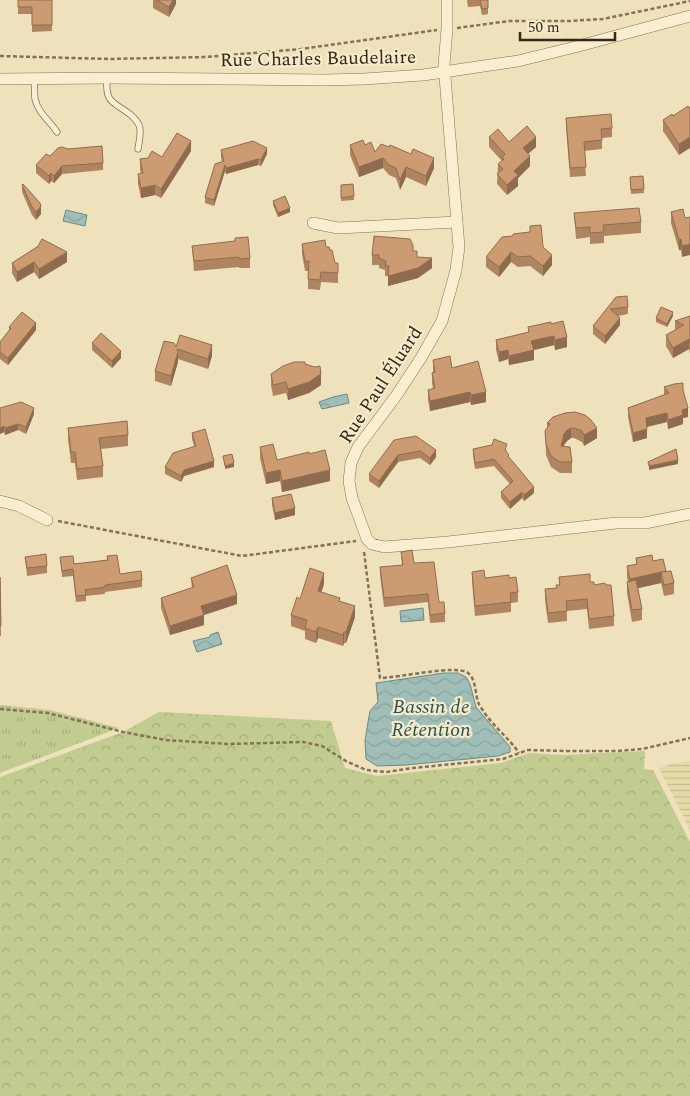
<svg xmlns="http://www.w3.org/2000/svg" width="690" height="1096" font-family="Spectral,serif">
  <style>
    .farmland { fill: url(#farmland-rules) }
    .grass { fill: url(#grass-tufts) }
    .forest { fill: url(#forest-crowns) }
    .water { fill: url(#water-waves); stroke: #688c84 }
    .lines { fill: none; stroke-linecap: round; stroke-linejoin: round }
    .lane-casing { stroke: #857156; stroke-width: 7 }
    .street-casing { stroke: #857156; stroke-width: 12 }
    .path { stroke: #857156; stroke-width: 2.5; stroke-dasharray: 4 2.5; stroke-linecap: butt }
    .lane { stroke: #f9eecf; stroke-width: 5.5 }
    .street { stroke: #f9eecf; stroke-width: 11 }
    .wall { fill: #af8561 }
    .shaded-wall { fill: #8f6c4f }
    .building { fill: #cc9b71; stroke: #8f6c4f }
    .labels { text-anchor: middle; dominant-baseline: central; stroke-width: 4.5; stroke-linejoin: round; paint-order: stroke }
    .street-label { font-size: 19px; fill: #34281b; stroke: #f5ebcb }
    .water-label { font-size: 20px; font-style: italic; fill: #295453; stroke: #f5ebcb }
  </style>
  <defs>
    <pattern id="farmland-rules" width="6" height="5" patternUnits="userSpaceOnUse" patternTransform="scale(1.25)"><rect width="6" height="5" fill="#e3dca9"/><path d="M0 2.5h6" fill="none" stroke="#c3bd91"/></pattern>
    <pattern id="grass-tufts" width="24" height="20" patternUnits="userSpaceOnUse" patternTransform="scale(1.25)"><rect width="24" height="20" fill="#c2cb90"/><path d="M3 7l-1-3M5 7V3M7 7l1-3M15 17l-1-3M17 17v-4M19 17l1-3" fill="none" stroke="#a7ae7c"/></pattern>
    <pattern id="forest-crowns" width="20" height="18" patternUnits="userSpaceOnUse" patternTransform="scale(1.25)"><rect width="20" height="18" fill="#c2cb90"/><path d="M2 6a3 3 0 1 1 6 0M12 15a3 3 0 1 1 6 0" fill="none" stroke="#a7ae7c"/></pattern>
    <pattern id="water-waves" width="16" height="10" patternUnits="userSpaceOnUse" patternTransform="scale(1.25)"><rect width="16" height="10" fill="#a0beb7"/><path d="M0 5q4-4 8 0t8 0" fill="none" stroke="#8aa39d"/></pattern>
  </defs>
  <rect width="100%" height="100%" fill="#eee1bc"/>
  <polygon class="farmland" points="690,761 690,830 659,768 672,764"/>
  <polygon class="grass" points="0,705 50,710 119,728 0,773"/>
  <polygon class="forest" points="159,712 331,721 345,768 377,776 501,763 529,753 564,755 645,751 644,769 653,770 690,842 690,1096 0,1096 0,777 123,732"/>
  <g class="water">
    <polygon points="66,210 87,215 85,226 63,221"/>
    <polygon points="347,394 349,403 322,409 319,402 333,397"/>
    <polygon points="423,608 424,620 401,622 400,611"/>
    <polygon points="218,632 222,644 197,652 193,641 210,637 210,635"/>
    <polygon points="444,673 458,673 466,677 470,684 476,707 510,747 510,752 498,756 406,765 377,766 366,759 365,740 370,711 378,702 376,683"/>
  </g>
  <g class="lines">
    <g class="lane-casing">
      <g id="lane">
        <path d="M107,78c-2,26 6,23 24,37 3,3 6,6 8,10 3,6 0,17 -1,24"/>
        <path d="M34,79c1,7 0,13 1,20 3,14 15,22 22,33"/>
      </g>
    </g>
    <g class="street-casing">
      <g id="street">
        <polyline points="447,0 447,29 444,65 459,247 456,270 442,321 421,358 396,396 358,447 351,463 349,481 352,498 367,539 372,544 384,547 448,542 616,523 645,523 690,514"/>
        <polyline points="0,79 107,78 324,80 364,79 423,75 518,61 575,47 690,16"/>
        <polyline points="313,223 338,228 457,222"/>
        <polyline points="0,501 19,506 47,520"/>
      </g>
    </g>
    <g class="path">
      <polyline points="457,28 509,21 569,21 603,19 690,1"/>
      <polyline points="0,56 109,59 206,57 301,49 437,30"/>
      <polyline points="58,521 242,556 356,541"/>
      <path d="M364,552l16,126c18,0 77,-14 88,-5 8,6 7,20 10,29 1,3 4,7 6,10 10,15 25,26 35,41"/>
      <polyline points="0,709 48,713 123,732 166,740 228,744 303,742 322,746 346,761 366,770 386,772 413,768 503,759 528,750 566,751 617,751 642,749 690,738"/>
    </g>
    <use href="#lane" class="lane"/>
    <use href="#street" class="street"/>
  </g>
  <g class="wall">
    <polygon points="18,0 52,0 52,31 32,32 32,14 18,14"/>
    <polygon points="153,0 176,0 176,4 169,17 153,8"/>
    <polygon points="467,0 488,0 488,14 482,15 480,6 468,7"/>
    <polygon points="689,108 679,155 663,131 663,120"/>
    <polygon points="566,118 612,128 612,137 602,138 602,149 584,151 586,176 570,177 566,127"/>
    <polygon points="489,137 509,142 536,147 528,154 530,166 518,178 518,186 507,195 497,184 498,164 502,161 489,147"/>
    <polygon points="350,145 365,145 375,152 434,168 426,186 406,177 400,190 396,178 389,175 383,168 359,177 350,155"/>
    <polygon points="221,150 267,154 261,166 258,165 226,174 225,171 214,206 205,203 205,197 222,162 221,157"/>
    <polygon points="191,151 161,198 155,195 141,198 138,184 138,174 141,174 140,169 140,159 162,157"/>
    <polygon points="50,156 103,163 103,170 62,174 54,183 51,181 49,184 36,173 36,165"/>
    <polygon points="643,176 644,193 631,194 630,177"/>
    <polygon points="353,184 354,200 341,201 341,185"/>
    <polygon points="22,185 41,214 36,220 32,215 22,192"/>
    <polygon points="273,201 290,212 278,217 273,205"/>
    <polygon points="671,212 685,218 682,257 681,250 679,250 671,223"/>
    <polygon points="574,213 641,222 641,233 604,236 604,243 590,244 590,237 576,239"/>
    <polygon points="530,226 543,247 552,265 543,276 530,266 518,267 511,262 499,277 486,267 486,257 513,236 530,232"/>
    <polygon points="302,244 326,247 330,250 338,273 338,283 321,282 320,290 308,289 308,271 305,271 302,254"/>
    <polygon points="192,246 250,258 250,268 239,268 239,267 194,271"/>
    <polygon points="37,247 67,262 39,279 34,272 17,282 12,273 12,263"/>
    <polygon points="413,251 417,257 432,268 418,278 388,286 388,276 385,276 385,270 379,268 379,265 372,265 372,255"/>
    <polygon points="616,297 628,307 628,314 618,316 620,325 605,344 593,334 593,326"/>
    <polygon points="673,316 667,327 656,322 656,318"/>
    <polygon points="690,316 690,354 689,349 673,358 666,346 666,335 675,330 675,321"/>
    <polygon points="551,324 567,347 555,350 554,345 534,350 534,360 509,365 508,359 499,362 496,350 496,340 528,332 528,327"/>
    <polygon points="9,327 36,330 8,365 0,359 0,342 9,331"/>
    <polygon points="92,343 121,358 112,368 92,350"/>
    <polygon points="176,347 212,356 208,369 178,359 178,362 171,386 155,381 155,371"/>
    <polygon points="433,360 452,368 486,402 471,405 470,402 430,411 428,400 428,390 433,389 432,383 432,373 433,373"/>
    <polygon points="305,364 321,385 309,393 288,400 286,393 273,396 271,385 271,374"/>
    <polygon points="664,387 683,390 688,417 683,418 683,424 668,429 667,422 647,427 647,438 633,442 628,417 628,408 664,395"/>
    <polygon points="0,408 34,414 26,434 18,430 5,435 4,432 0,434"/>
    <polygon points="553,417 597,438 584,446 582,442 574,438 571,438 567,441 564,445 563,446 572,462 572,473 560,473 551,467 546,455 545,431 547,429 547,423"/>
    <polygon points="68,428 128,435 128,446 101,449 103,466 103,477 77,480 75,463 71,463 68,439"/>
    <polygon points="192,433 214,467 184,476 181,482 165,474 165,467 194,446 192,439"/>
    <polygon points="416,436 436,457 430,465 420,458 398,462 379,488 369,481 369,474"/>
    <polygon points="260,447 277,460 309,454 330,481 282,492 280,481 266,484 260,458"/>
    <polygon points="473,449 507,450 506,452 509,458 534,493 524,501 522,498 510,509 501,498 501,492 510,484 494,466 475,469 473,455"/>
    <polygon points="272,498 295,515 275,520 272,505"/>
    <polygon points="401,552 414,563 439,602 445,613 445,622 430,623 428,602 384,607 380,575 380,567 402,565"/>
    <polygon points="107,556 120,574 142,580 142,587 105,592 105,594 86,596 86,601 76,602 73,576 62,577 60,557 74,564 107,560"/>
    <polygon points="25,557 47,566 47,573 27,576"/>
    <polygon points="636,558 653,561 666,572 674,583 674,594 664,596 661,583 638,588 642,609 642,620 632,622 627,593 627,582 628,582 627,577 627,566 636,564"/>
    <polygon points="472,572 485,578 509,578 518,592 518,602 511,603 511,612 475,616 472,581"/>
    <polygon points="0,577 1,636 0,636"/>
    <polygon points="559,577 590,582 594,585 614,616 614,626 589,629 587,609 567,611 567,621 548,623 545,600 545,589 556,588 559,585"/>
    <polygon points="191,578 237,604 204,615 204,625 170,635 161,608 161,598 192,588"/>
    <polygon points="324,584 321,592 340,601 355,617 346,643 344,643 343,646 318,638 316,643 305,639 305,631 291,626 291,615 300,599"/>
  </g>
  <g class="shaded-wall">
    <polygon points="173,0 176,0 176,4 169,17 169,7"/>
    <polygon points="536,137 536,147 523,158 523,148"/>
    <polygon points="690,137 690,148 679,155 679,144"/>
    <polygon points="191,141 191,151 161,198 161,189"/>
    <polygon points="267,148 267,154 261,166 261,160"/>
    <polygon points="530,156 530,166 518,178 518,186 507,195 507,185 514,171"/>
    <polygon points="383,158 383,168 359,177 359,167"/>
    <polygon points="434,158 434,168 426,186 426,176"/>
    <polygon points="258,159 258,165 226,174 226,168"/>
    <polygon points="225,165 225,171 214,206 214,200"/>
    <polygon points="62,166 62,174 54,183 54,176"/>
    <polygon points="406,167 406,177 400,190 400,180"/>
    <polygon points="51,173 51,181 49,184 49,176"/>
    <polygon points="155,185 155,195 141,198 141,188"/>
    <polygon points="41,206 41,214 36,220 36,212"/>
    <polygon points="290,208 290,212 278,217 278,213"/>
    <polygon points="681,239 681,250 679,250 679,240"/>
    <polygon points="690,244 690,255 682,257 682,246"/>
    <polygon points="67,252 67,262 39,279 39,269"/>
    <polygon points="511,252 511,262 499,277 499,267"/>
    <polygon points="552,255 552,265 543,276 543,266"/>
    <polygon points="432,258 432,268 418,278 388,286 388,276"/>
    <polygon points="34,262 34,272 17,282 17,272"/>
    <polygon points="673,312 673,316 667,327 667,324"/>
    <polygon points="620,318 620,325 605,344 605,336"/>
    <polygon points="36,323 36,330 8,365 8,358"/>
    <polygon points="554,336 554,345 534,350 534,360 509,365 509,356 531,341"/>
    <polygon points="567,337 567,347 555,350 555,340"/>
    <polygon points="689,339 689,349 673,358 673,348"/>
    <polygon points="212,345 212,356 208,369 208,359"/>
    <polygon points="508,350 508,359 499,362 499,352"/>
    <polygon points="121,351 121,358 112,368 112,361"/>
    <polygon points="178,352 178,362 171,386 171,376"/>
    <polygon points="321,374 321,385 309,393 288,400 288,389"/>
    <polygon points="470,392 470,402 430,411 430,401"/>
    <polygon points="486,392 486,402 471,405 471,395"/>
    <polygon points="34,408 34,414 26,434 26,427"/>
    <polygon points="688,408 688,417 683,418 683,424 668,429 668,420 682,410"/>
    <polygon points="667,413 667,422 646,427 646,418"/>
    <polygon points="18,424 18,430 5,435 5,428"/>
    <polygon points="4,426 4,432 0,434 0,428"/>
    <polygon points="571,428 571,438 567,441 564,445 561,457 561,446 564,434 567,430"/>
    <polygon points="597,428 597,438 584,446 584,435"/>
    <polygon points="647,429 647,438 633,442 633,433"/>
    <polygon points="436,450 436,457 430,465 430,458"/>
    <polygon points="398,455 398,462 379,488 379,481"/>
    <polygon points="678,460 678,464 649,470 649,466"/>
    <polygon points="214,461 214,467 184,476 181,482 181,476 184,470"/>
    <polygon points="234,463 234,467 225,469 225,466"/>
    <polygon points="280,470 280,481 266,484 266,473"/>
    <polygon points="330,470 330,481 282,492 282,481"/>
    <polygon points="534,487 534,493 524,501 524,495"/>
    <polygon points="522,492 522,498 510,509 510,502"/>
    <polygon points="295,508 295,515 275,520 275,513"/>
    <polygon points="666,571 661,572 661,583 630,590 630,579"/>
    <polygon points="324,573 324,584 318,602 318,591"/>
    <polygon points="237,595 237,604 204,615 204,625 170,635 170,626 201,606"/>
    <polygon points="355,606 355,617 346,643 346,632"/>
    <polygon points="318,627 318,638 316,643 316,632"/>
    <polygon points="344,632 344,643 343,646 343,635"/>
  </g>
  <g class="building">
    <polygon points="18,0 52,0 52,25 32,25 32,7 18,7"/>
    <polygon points="156,0 173,0 169,7"/>
    <polygon points="480,0 488,0 488,8 482,9"/>
    <polygon points="688,106 689,108 690,107 690,137 679,144 663,120 672,114 673,116"/>
    <polygon points="611,114 612,128 601,129 602,140 584,142 586,167 570,168 566,118"/>
    <polygon points="527,126 536,137 523,148 530,156 514,171 518,175 507,185 497,174 503,169 498,164 504,159 502,157 505,154 489,137 498,129 509,142"/>
    <polygon points="177,133 191,141 161,189 155,185 141,188 138,174 143,173 140,159 148,158 152,151 162,157"/>
    <polygon points="363,140 365,145 371,142 375,152 381,144 389,147 390,145 411,154 413,149 434,158 426,176 406,167 400,180 396,168 389,165 383,158 359,167 350,145"/>
    <polygon points="253,141 267,148 261,160 258,159 226,168 225,165 214,200 205,197 215,164 224,161 221,150"/>
    <polygon points="102,146 103,163 62,166 54,176 51,173 49,176 36,165 46,154 50,156 58,148 62,147 68,149"/>
    <polygon points="643,176 644,189 631,190 630,177"/>
    <polygon points="23,184 40,203 41,206 36,212 32,207 22,185"/>
    <polygon points="353,184 354,196 341,198 341,185"/>
    <polygon points="285,196 290,208 278,213 273,201"/>
    <polygon points="639,208 641,222 603,225 604,232 590,233 590,227 576,228 574,213"/>
    <polygon points="683,209 685,218 690,217 690,244 682,246 681,239 679,240 671,212"/>
    <polygon points="541,225 543,247 552,255 543,266 530,256 518,257 511,252 499,267 486,257 502,237 513,236 513,234 530,232 530,226"/>
    <polygon points="374,236 410,239 413,245 413,251 417,251 417,257 432,258 418,268 388,276 389,266 385,266 386,261 379,258 379,255 372,255"/>
    <polygon points="248,237 250,258 239,259 239,257 194,261 192,246 235,241 235,238"/>
    <polygon points="42,239 67,252 39,269 34,262 17,272 12,263 37,247 37,248"/>
    <polygon points="325,240 326,247 329,247 330,250 332,250 335,263 338,263 338,273 321,272 320,280 308,279 309,261 305,262 302,244"/>
    <polygon points="627,296 628,307 610,309 620,318 605,336 593,326 616,297"/>
    <polygon points="661,307 673,312 667,324 656,318"/>
    <polygon points="22,312 36,323 8,358 0,352 0,342 11,328 9,327"/>
    <polygon points="690,316 690,343 689,339 673,348 666,335 684,325 675,321"/>
    <polygon points="563,321 567,337 555,340 554,336 531,341 534,350 509,356 508,350 499,352 496,340 529,332 528,327 551,322 551,324"/>
    <polygon points="101,333 121,351 112,361 92,343"/>
    <polygon points="180,335 212,345 208,359 177,349 178,352 171,376 155,371 164,341 174,343 176,347"/>
    <polygon points="450,356 452,368 478,361 486,392 471,395 470,392 430,401 428,390 435,388 432,373 435,372 433,360"/>
    <polygon points="294,362 305,362 305,364 315,367 320,366 321,374 309,382 288,389 286,382 273,385 271,374 283,366"/>
    <polygon points="683,383 683,390 688,408 682,410 683,415 668,420 667,413 646,418 647,429 633,433 628,408 669,393 664,387 674,384"/>
    <polygon points="21,402 34,408 26,427 18,424 5,428 4,426 0,428 0,408"/>
    <polygon points="575,412 585,415 591,420 597,428 584,435 582,431 574,428 571,428 567,430 564,434 561,446 570,447 572,462 560,462 551,456 546,444 545,431 550,424 547,423 553,417 565,413"/>
    <polygon points="127,421 128,435 99,438 103,466 77,469 75,452 71,452 68,428"/>
    <polygon points="205,429 214,461 184,470 181,476 165,467 173,453 196,446 192,433"/>
    <polygon points="416,436 436,450 430,458 420,451 398,455 379,481 369,474 394,440"/>
    <polygon points="494,439 507,444 505,450 509,455 508,456 534,487 524,495 522,492 510,502 501,492 513,481 494,459 475,463 473,449 492,445"/>
    <polygon points="273,444 277,460 309,452 309,454 325,450 330,470 282,481 280,470 266,473 260,447"/>
    <polygon points="676,449 678,460 649,466 648,462"/>
    <polygon points="232,454 234,463 225,466 223,456"/>
    <polygon points="291,494 295,508 275,513 272,498"/>
    <polygon points="412,550 414,563 434,562 439,602 444,602 445,613 430,615 428,594 384,598 380,567 403,565 401,552"/>
    <polygon points="46,554 47,566 27,568 25,557"/>
    <polygon points="117,555 120,574 141,571 142,580 105,585 105,587 85,590 86,595 76,596 73,569 62,571 60,557 73,556 74,564 108,560 107,556"/>
    <polygon points="652,555 653,561 663,559 666,571 630,579 627,566 637,564 636,558"/>
    <polygon points="227,565 237,595 201,606 204,615 170,626 161,598 194,587 191,578"/>
    <polygon points="310,568 324,573 318,591 340,598 339,601 355,606 346,632 344,632 343,635 318,627 316,632 305,628 307,620 291,615 297,597 300,599"/>
    <polygon points="484,570 485,578 509,575 509,578 516,577 518,592 510,593 511,602 475,606 472,572"/>
    <polygon points="671,571 674,583 664,585 661,572"/>
    <polygon points="590,574 590,582 594,582 594,585 605,583 606,585 611,585 614,616 589,619 587,599 566,601 567,611 548,613 545,589 557,588 556,585 560,585 559,577"/>
    <polygon points="0,577 1,626 0,626"/>
    <polygon points="636,580 642,609 632,610 627,582"/>
  </g>
  <g class="labels">
    <g class="street-label">
      <text transform="translate(318 59) rotate(-1)">Rue Charles Baudelaire</text>
      <text transform="translate(381 385) rotate(-57)">Rue Paul Éluard</text>
    </g>
    <g class="water-label">
      <text x="431" y="707">Bassin de<tspan x="431" dy="23">Rétention</tspan></text>
    </g>
  </g>
  <path d="M520 32v8h95v-8" fill="none" stroke="#34281b" stroke-width="2.5"/>
  <text x="528" y="32" font-size="15" fill="#34281b" stroke="#f5ebcb" stroke-width="4" paint-order="stroke">50 m</text>
</svg>
